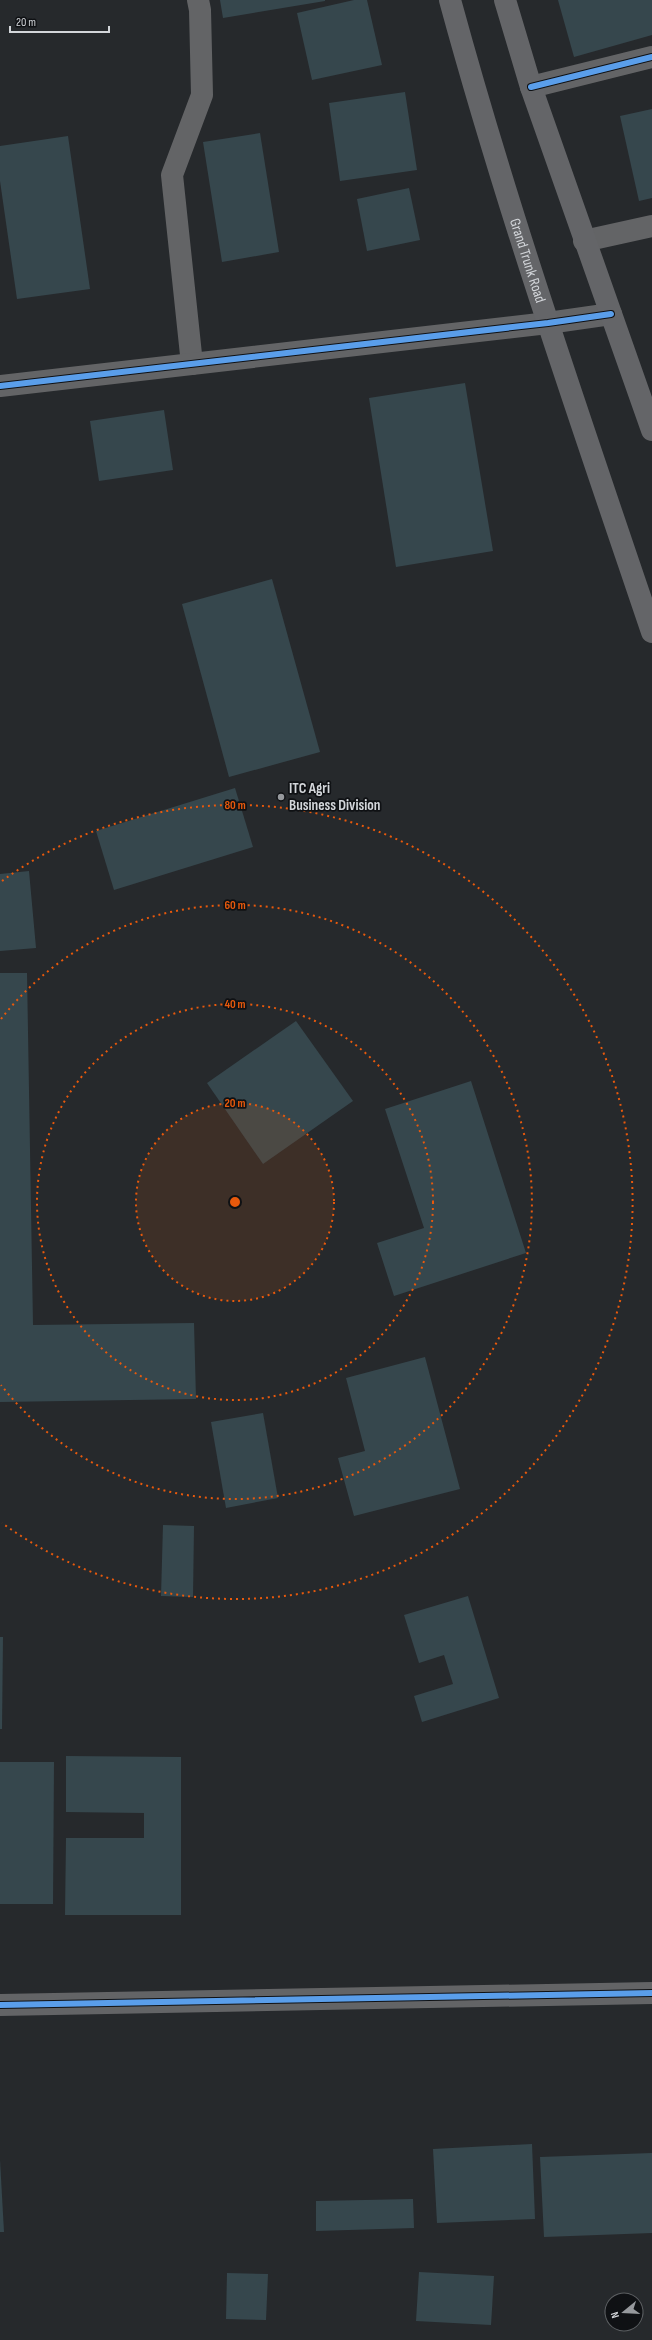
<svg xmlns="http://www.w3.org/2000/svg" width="652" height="2340" font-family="'Sofia Sans Condensed',sans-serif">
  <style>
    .building { fill: #36474d }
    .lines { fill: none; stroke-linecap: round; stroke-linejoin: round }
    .minor { stroke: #636466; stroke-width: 22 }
    .major { stroke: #646568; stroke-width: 22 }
    .cycleway-casing { stroke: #0f1114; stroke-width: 8 }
    .cycleway { stroke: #5a9eea; stroke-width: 6 }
    .ring { fill: none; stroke: #e8590c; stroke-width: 2; stroke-dasharray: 2 4 }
    .poi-dot { fill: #96999d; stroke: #0f1114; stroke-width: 1.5 }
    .labels { text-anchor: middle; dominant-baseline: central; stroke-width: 3.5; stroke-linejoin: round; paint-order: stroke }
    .street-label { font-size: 15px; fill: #d3d6da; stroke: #0f1114 }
    .poi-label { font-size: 15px; font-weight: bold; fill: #d3d6da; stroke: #0f1114; text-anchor: start }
    .centre { fill: #e8590c; stroke: #0f1114; stroke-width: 2 }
    .ring-label { font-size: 12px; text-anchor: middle; font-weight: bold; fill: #e8590c; stroke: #0f1114; stroke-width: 3.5; stroke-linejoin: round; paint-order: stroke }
  </style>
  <rect width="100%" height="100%" fill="#26292c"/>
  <g class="building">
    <polygon points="220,0 325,0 325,1 223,18"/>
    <polygon points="354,0 367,0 382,65 312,80 297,13"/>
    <polygon points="558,0 652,0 652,35 574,57"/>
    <polygon points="405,92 417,170 340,181 329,103"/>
    <polygon points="652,109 652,198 639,201 620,116"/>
    <polygon points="260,133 279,252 222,262 203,142"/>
    <polygon points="68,136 90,289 17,299 0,181 0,146"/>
    <polygon points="409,188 420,240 367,251 357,199"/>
    <polygon points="465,383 493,551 396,567 369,398"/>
    <polygon points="164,410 173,470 99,481 90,421"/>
    <polygon points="272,579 320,752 229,777 182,604"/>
    <polygon points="235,788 253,847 114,890 96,831"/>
    <polygon points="29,871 36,948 0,951 0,874"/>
    <polygon points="0,973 27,973 33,1325 194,1323 196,1399 0,1402"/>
    <polygon points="296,1021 353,1101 263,1164 207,1083"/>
    <polygon points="471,1081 526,1253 394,1296 377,1243 424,1228 385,1109"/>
    <polygon points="425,1357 460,1489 354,1516 338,1458 365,1451 346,1378"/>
    <polygon points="263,1413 278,1498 226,1508 211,1422"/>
    <polygon points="163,1525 194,1526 193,1597 161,1596"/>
    <polygon points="468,1596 499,1698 422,1722 414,1696 453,1684 444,1655 419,1663 404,1615"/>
    <polygon points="0,1637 3,1637 2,1729 0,1729"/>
    <polygon points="66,1756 181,1757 181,1915 65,1915 66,1838 144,1838 144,1813 66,1812"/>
    <polygon points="0,1762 54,1762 53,1904 0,1904"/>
    <polygon points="532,2144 535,2219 437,2223 433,2149"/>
    <polygon points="652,2153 652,2233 544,2237 540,2157"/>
    <polygon points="0,2160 4,2232 0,2232"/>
    <polygon points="413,2199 414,2228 316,2231 316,2201"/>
    <polygon points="419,2272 494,2276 491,2325 416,2321"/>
    <polygon points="227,2273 268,2274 266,2320 226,2319"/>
  </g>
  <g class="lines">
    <g class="minor">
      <polyline points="531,87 652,57"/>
      <polyline points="584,241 652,226"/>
      <polyline points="192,364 172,175 202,95 200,10 198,0"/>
      <polyline points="0,386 548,323 611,314"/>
      <polyline points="0,2005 652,1993"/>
    </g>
    <g class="major">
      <path id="s1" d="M450,0c58,213 131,422 202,632"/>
      <polyline points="505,0 531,87 652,430"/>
    </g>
    <g class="cycleway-casing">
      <g id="cycleway">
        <polyline points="531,87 652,57"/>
        <polyline points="0,386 548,323 611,314"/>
        <polyline points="0,2005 652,1993"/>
      </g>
    </g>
    <use href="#cycleway" class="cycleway"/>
  </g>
  <circle cx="235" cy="1202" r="99" fill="#e8590c" fill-opacity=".12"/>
  <g class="ring">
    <circle cx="235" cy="1202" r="99"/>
    <circle cx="235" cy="1202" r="198"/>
    <path d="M1 1019A297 297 0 1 1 1 1385"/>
    <path d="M2 881A397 397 0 1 1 2 1523"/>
  </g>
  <circle class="poi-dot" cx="281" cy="797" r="4"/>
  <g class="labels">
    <g class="street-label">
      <text stroke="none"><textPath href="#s1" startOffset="272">Grand Trunk Road</textPath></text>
    </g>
    <g class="poi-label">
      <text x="289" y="788">ITC Agri<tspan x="289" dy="17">Business Division</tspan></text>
    </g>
  </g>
  <circle cx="235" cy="1202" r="6" class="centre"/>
  <g class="ring-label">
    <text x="235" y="809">80 m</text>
    <text x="235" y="909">60 m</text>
    <text x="235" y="1008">40 m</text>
    <text x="235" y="1107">20 m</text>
  </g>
  <g transform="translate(624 2312) rotate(252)"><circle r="19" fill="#0f1114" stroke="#5d6063"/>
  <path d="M0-3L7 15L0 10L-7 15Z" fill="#96999d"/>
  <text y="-6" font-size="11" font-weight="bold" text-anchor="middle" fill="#d3d6da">N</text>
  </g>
  <path d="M10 26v6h99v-6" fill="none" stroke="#d3d6da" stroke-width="2"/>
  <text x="16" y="26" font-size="12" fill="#d3d6da" stroke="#0f1114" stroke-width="3" paint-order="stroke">20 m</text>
</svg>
